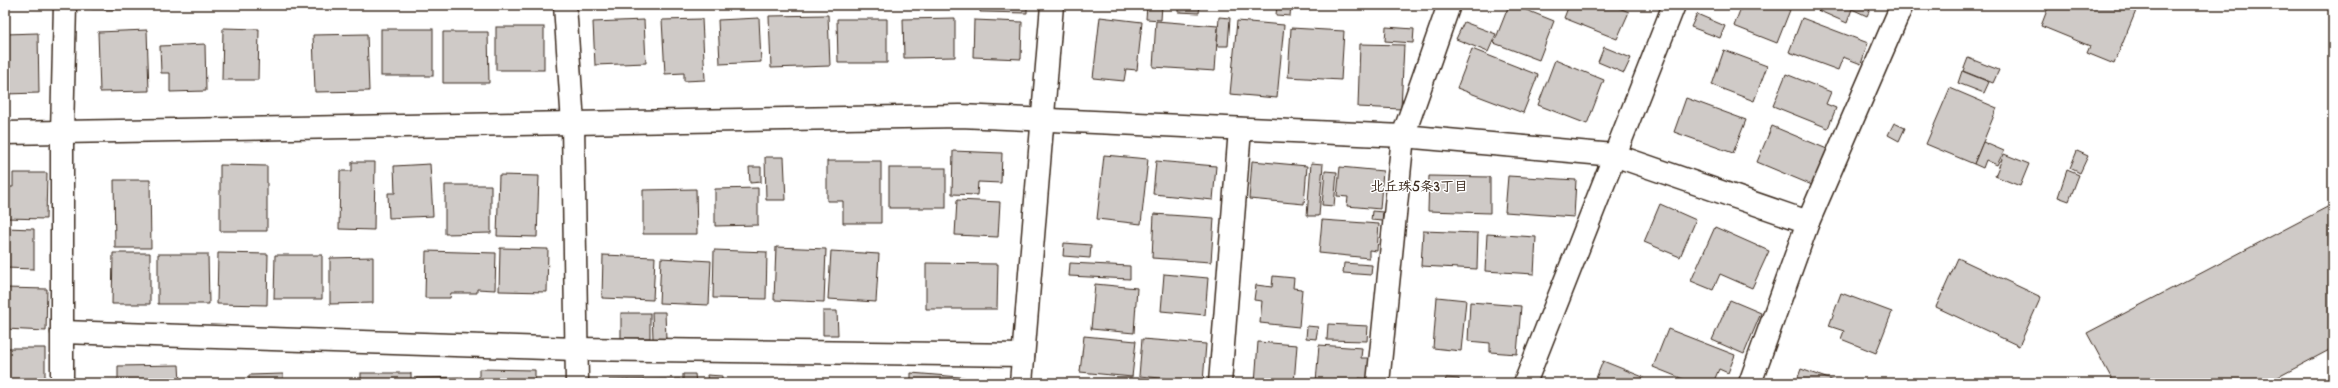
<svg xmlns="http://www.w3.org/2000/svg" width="2338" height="388" font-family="'Indie Flower','Klee One',sans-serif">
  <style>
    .building { fill: #cfcac7; stroke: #3b2a1e }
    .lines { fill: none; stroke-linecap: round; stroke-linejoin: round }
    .minor-casing { stroke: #3b2a1e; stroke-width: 25 }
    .minor { stroke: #fff; stroke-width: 22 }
    .labels { text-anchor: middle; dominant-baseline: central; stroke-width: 3; stroke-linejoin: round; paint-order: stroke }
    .neighbourhood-label { font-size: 14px; font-weight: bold; fill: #3b2a1e; stroke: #fff }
  </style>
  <rect width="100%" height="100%" fill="#fff"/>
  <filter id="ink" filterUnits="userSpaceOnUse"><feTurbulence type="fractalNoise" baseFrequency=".025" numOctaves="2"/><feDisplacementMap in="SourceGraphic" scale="8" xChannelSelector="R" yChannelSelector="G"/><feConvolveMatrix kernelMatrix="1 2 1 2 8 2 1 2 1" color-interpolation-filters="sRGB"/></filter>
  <g filter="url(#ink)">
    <g class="building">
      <rect x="92" y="5" width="46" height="4"/>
      <polygon points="499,5 539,5 539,8 499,7"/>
      <polygon points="980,5 1027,5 1027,13 980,12"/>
      <polygon points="1147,5 1162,5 1161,20 1146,19"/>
      <polygon points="1178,5 1200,5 1199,13 1178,12"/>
      <polygon points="1277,5 1291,5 1290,16 1276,15"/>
      <polygon points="1509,5 1514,5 1554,21 1539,60 1494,43"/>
      <polygon points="1569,5 1612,5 1629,12 1617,39 1564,18"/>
      <polygon points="1742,5 1779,5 1790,10 1777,43 1734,26"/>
      <polygon points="1806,5 1872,5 1867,16 1852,9 1847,23"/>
      <polygon points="2049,5 2136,5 2138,6 2114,64 2087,53 2090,46 2041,26"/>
      <polygon points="1697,14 1725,26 1720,38 1691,27"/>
      <polygon points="828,15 830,66 771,68 769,16"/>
      <polygon points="1100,17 1142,22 1137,70 1126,69 1124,81 1093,78"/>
      <polygon points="1219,17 1230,18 1228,46 1217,46"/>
      <polygon points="759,18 761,62 720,64 718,20"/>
      <polygon points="955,18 955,57 904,58 903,19"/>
      <polygon points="1802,18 1868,43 1861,64 1843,57 1838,70 1789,52"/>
      <polygon points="702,19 705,80 684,81 684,73 665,74 662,20"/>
      <polygon points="837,19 887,19 887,63 838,63"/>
      <polygon points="644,20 646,63 595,65 593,22"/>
      <polygon points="974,20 1022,22 1021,59 973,57"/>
      <polygon points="1156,21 1218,26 1215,71 1153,67"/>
      <polygon points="1237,21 1284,25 1277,98 1230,94"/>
      <polygon points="1464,22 1496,34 1488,52 1456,39"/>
      <rect x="496" y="27" width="48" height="43"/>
      <polygon points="1386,27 1414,29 1413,43 1385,41"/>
      <polygon points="223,28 259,29 258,80 222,80"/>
      <polygon points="1291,28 1344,31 1341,80 1288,77"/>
      <rect x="381" y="29" width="52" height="47"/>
      <polygon points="147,30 149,91 100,92 98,32"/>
      <polygon points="443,32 488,32 489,83 443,83"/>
      <polygon points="38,33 39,93 5,94 5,34"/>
      <polygon points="367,34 369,91 315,92 313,35"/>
      <polygon points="205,44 206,91 170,92 170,73 161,73 160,46"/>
      <polygon points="1360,44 1404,45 1401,109 1358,107"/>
      <polygon points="1604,47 1631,58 1624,73 1598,62"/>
      <polygon points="1472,49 1538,75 1523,113 1457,88"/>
      <polygon points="1724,50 1767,66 1754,101 1712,85"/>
      <polygon points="1968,58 1999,70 1993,83 1963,71"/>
      <polygon points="1555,60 1604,80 1587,124 1538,105"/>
      <polygon points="1962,71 1989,82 1984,93 1958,83"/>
      <polygon points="1786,74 1831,92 1826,104 1836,108 1828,128 1773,106"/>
      <polygon points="1950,88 1997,108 1974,164 1926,144"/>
      <polygon points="1686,98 1746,120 1733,153 1674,132"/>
      <polygon points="1894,123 1905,128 1899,141 1888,135"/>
      <polygon points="1772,126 1827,149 1812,185 1757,162"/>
      <polygon points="1983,142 2004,151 1997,165 1986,160 1983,168 1974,164"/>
      <polygon points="953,151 1002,153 1001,183 978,182 977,195 952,194"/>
      <polygon points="2077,151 2088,156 2080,173 2070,168"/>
      <polygon points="2004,154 2029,164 2020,186 1995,176"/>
      <polygon points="1104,155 1148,159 1141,224 1097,219"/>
      <polygon points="765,157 784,157 786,200 766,200"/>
      <polygon points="827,161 881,161 881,223 843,223 843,201 827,201"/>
      <polygon points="1156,161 1216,166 1213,200 1153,194"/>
      <polygon points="1252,161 1307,166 1304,204 1249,199"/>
      <polygon points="352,162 375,162 374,230 339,229 340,171 352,171"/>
      <polygon points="1311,163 1323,164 1319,216 1307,216"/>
      <polygon points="430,164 433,216 389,218 388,193 395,193 394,166"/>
      <polygon points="220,165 267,166 267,231 220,231"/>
      <polygon points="749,167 761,167 761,182 750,183"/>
      <polygon points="1340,167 1383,171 1380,209 1347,206 1348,197 1337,196"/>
      <rect x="889" y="168" width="57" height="40"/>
      <polygon points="2067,170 2079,175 2069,201 2058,197"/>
      <polygon points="1325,171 1337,172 1334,206 1322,205"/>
      <polygon points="13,173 47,173 46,219 5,218 5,187 13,187"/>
      <polygon points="499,175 539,176 537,237 497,236"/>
      <polygon points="1429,176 1490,177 1490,213 1428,211"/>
      <polygon points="1508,176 1576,180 1574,217 1505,212"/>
      <polygon points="114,180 150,180 151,248 115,248"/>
      <polygon points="445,185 491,185 491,233 445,234"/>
      <polygon points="758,188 758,225 715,226 715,189"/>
      <polygon points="696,189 697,234 643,234 643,190"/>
      <polygon points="957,200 1000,202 998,237 955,235"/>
      <polygon points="1660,204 1696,220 1680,257 1644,242"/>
      <polygon points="2333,204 2333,348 2267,383 2114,383 2087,333"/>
      <polygon points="1372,211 1383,212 1382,221 1371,220"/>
      <polygon points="1154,214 1214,218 1211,262 1152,258"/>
      <polygon points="1322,220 1379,224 1377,251 1369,250 1369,258 1319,253"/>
      <polygon points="1715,227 1769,251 1752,288 1720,274 1713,290 1691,281"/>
      <polygon points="5,228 34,229 34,269 5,268"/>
      <polygon points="1423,231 1478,233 1477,269 1421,266"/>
      <polygon points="1487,234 1536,237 1534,274 1485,271"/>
      <polygon points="1064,243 1091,245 1090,258 1063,256"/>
      <polygon points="776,247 826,249 824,302 774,300"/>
      <polygon points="500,248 548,249 547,292 499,291"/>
      <polygon points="714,250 767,252 766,299 713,298"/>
      <polygon points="426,251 496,253 495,290 477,289 477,293 451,293 450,298 425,298"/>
      <polygon points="831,251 879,254 876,302 828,299"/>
      <polygon points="113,253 150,253 150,304 112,304"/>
      <polygon points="218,253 268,254 267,305 217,304"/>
      <polygon points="158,254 208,254 209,304 158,304"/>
      <polygon points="275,255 322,255 322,299 274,299"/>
      <polygon points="603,255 655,257 653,300 602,298"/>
      <polygon points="373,257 373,303 330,304 330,258"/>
      <polygon points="661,258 711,261 709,305 659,303"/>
      <polygon points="1958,258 2041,297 2019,346 1936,307"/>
      <polygon points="926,263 998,264 997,309 926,309"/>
      <polygon points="1070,263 1130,266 1130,279 1069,276"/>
      <polygon points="1344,263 1372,265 1371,275 1343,273"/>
      <polygon points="1164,274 1208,278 1205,315 1161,311"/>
      <polygon points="1273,276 1294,278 1293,288 1302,289 1299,327 1260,323 1262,301 1254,300 1256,285 1272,287"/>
      <polygon points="1095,284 1137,288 1134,333 1091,329"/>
      <polygon points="5,288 47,289 46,331 5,329"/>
      <polygon points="1841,293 1892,312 1876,353 1841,339 1844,331 1829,326"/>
      <polygon points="1437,297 1466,300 1461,351 1433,348"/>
      <polygon points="1730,300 1761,313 1744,354 1712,340"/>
      <polygon points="1470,302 1521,306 1517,354 1490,352 1490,343 1468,341"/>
      <polygon points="823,311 837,311 838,335 823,335"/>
      <polygon points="652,312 665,312 666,339 653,339"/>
      <rect x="621" y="313" width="29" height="25"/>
      <polygon points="1328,324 1368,326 1367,341 1327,340"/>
      <polygon points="1307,326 1318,327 1316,339 1306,338"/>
      <polygon points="1668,329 1735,355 1728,373 1719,369 1713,383 1693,383 1653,367"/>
      <polygon points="1084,336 1136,341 1132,377 1080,372"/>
      <polygon points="1142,339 1206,344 1203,382 1139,376"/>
      <polygon points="1258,342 1297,345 1294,383 1255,383"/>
      <polygon points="1319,345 1362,348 1361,358 1371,358 1369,379 1359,378 1359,383 1316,382"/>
      <rect x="5" y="348" width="40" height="35"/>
      <polygon points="1603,361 1643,377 1641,383 1594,383"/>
      <polygon points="179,365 180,383 118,383 118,366"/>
      <polygon points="479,369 535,370 535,383 479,383"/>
      <polygon points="1801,369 1837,382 1836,383 1796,383"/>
      <rect x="361" y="373" width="50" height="10"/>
      <polygon points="911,373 972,378 971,383 911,383"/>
      <polygon points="283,374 283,383 249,383 249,375"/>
      <polygon points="683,374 695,374 696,383 683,383"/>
      <polygon points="707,375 722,376 722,383 708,383"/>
      <polygon points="463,377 463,383 416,383 416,378"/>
      <polygon points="1446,378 1459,379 1459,383 1445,383"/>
      <polygon points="680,379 680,383 609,383 609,380"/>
    </g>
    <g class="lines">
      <g class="minor-casing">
        <g id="minor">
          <polyline points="565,5 573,124 577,383"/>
          <polyline points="5,133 960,116 1403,136 1614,155 1808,222"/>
          <polyline points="62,332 575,349 1023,355"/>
          <polyline points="62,383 62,133 65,5"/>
          <polyline points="1021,383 1052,5"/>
          <polyline points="1220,383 1240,129"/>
          <polyline points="1378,383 1403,136 1449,5"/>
          <polyline points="1525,383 1674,5"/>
          <polyline points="1750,383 1808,222 1902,5"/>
        </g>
      </g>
      <use href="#minor" class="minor"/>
    </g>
  </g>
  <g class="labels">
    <g class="neighbourhood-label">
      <text x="1419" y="187">北丘珠5条3丁目</text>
    </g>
  </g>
  <rect width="2338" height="388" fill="none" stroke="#fff" stroke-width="20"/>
  <rect x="10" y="10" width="2318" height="368" fill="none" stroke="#3b2a1e" stroke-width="1.5" filter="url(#ink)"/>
</svg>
